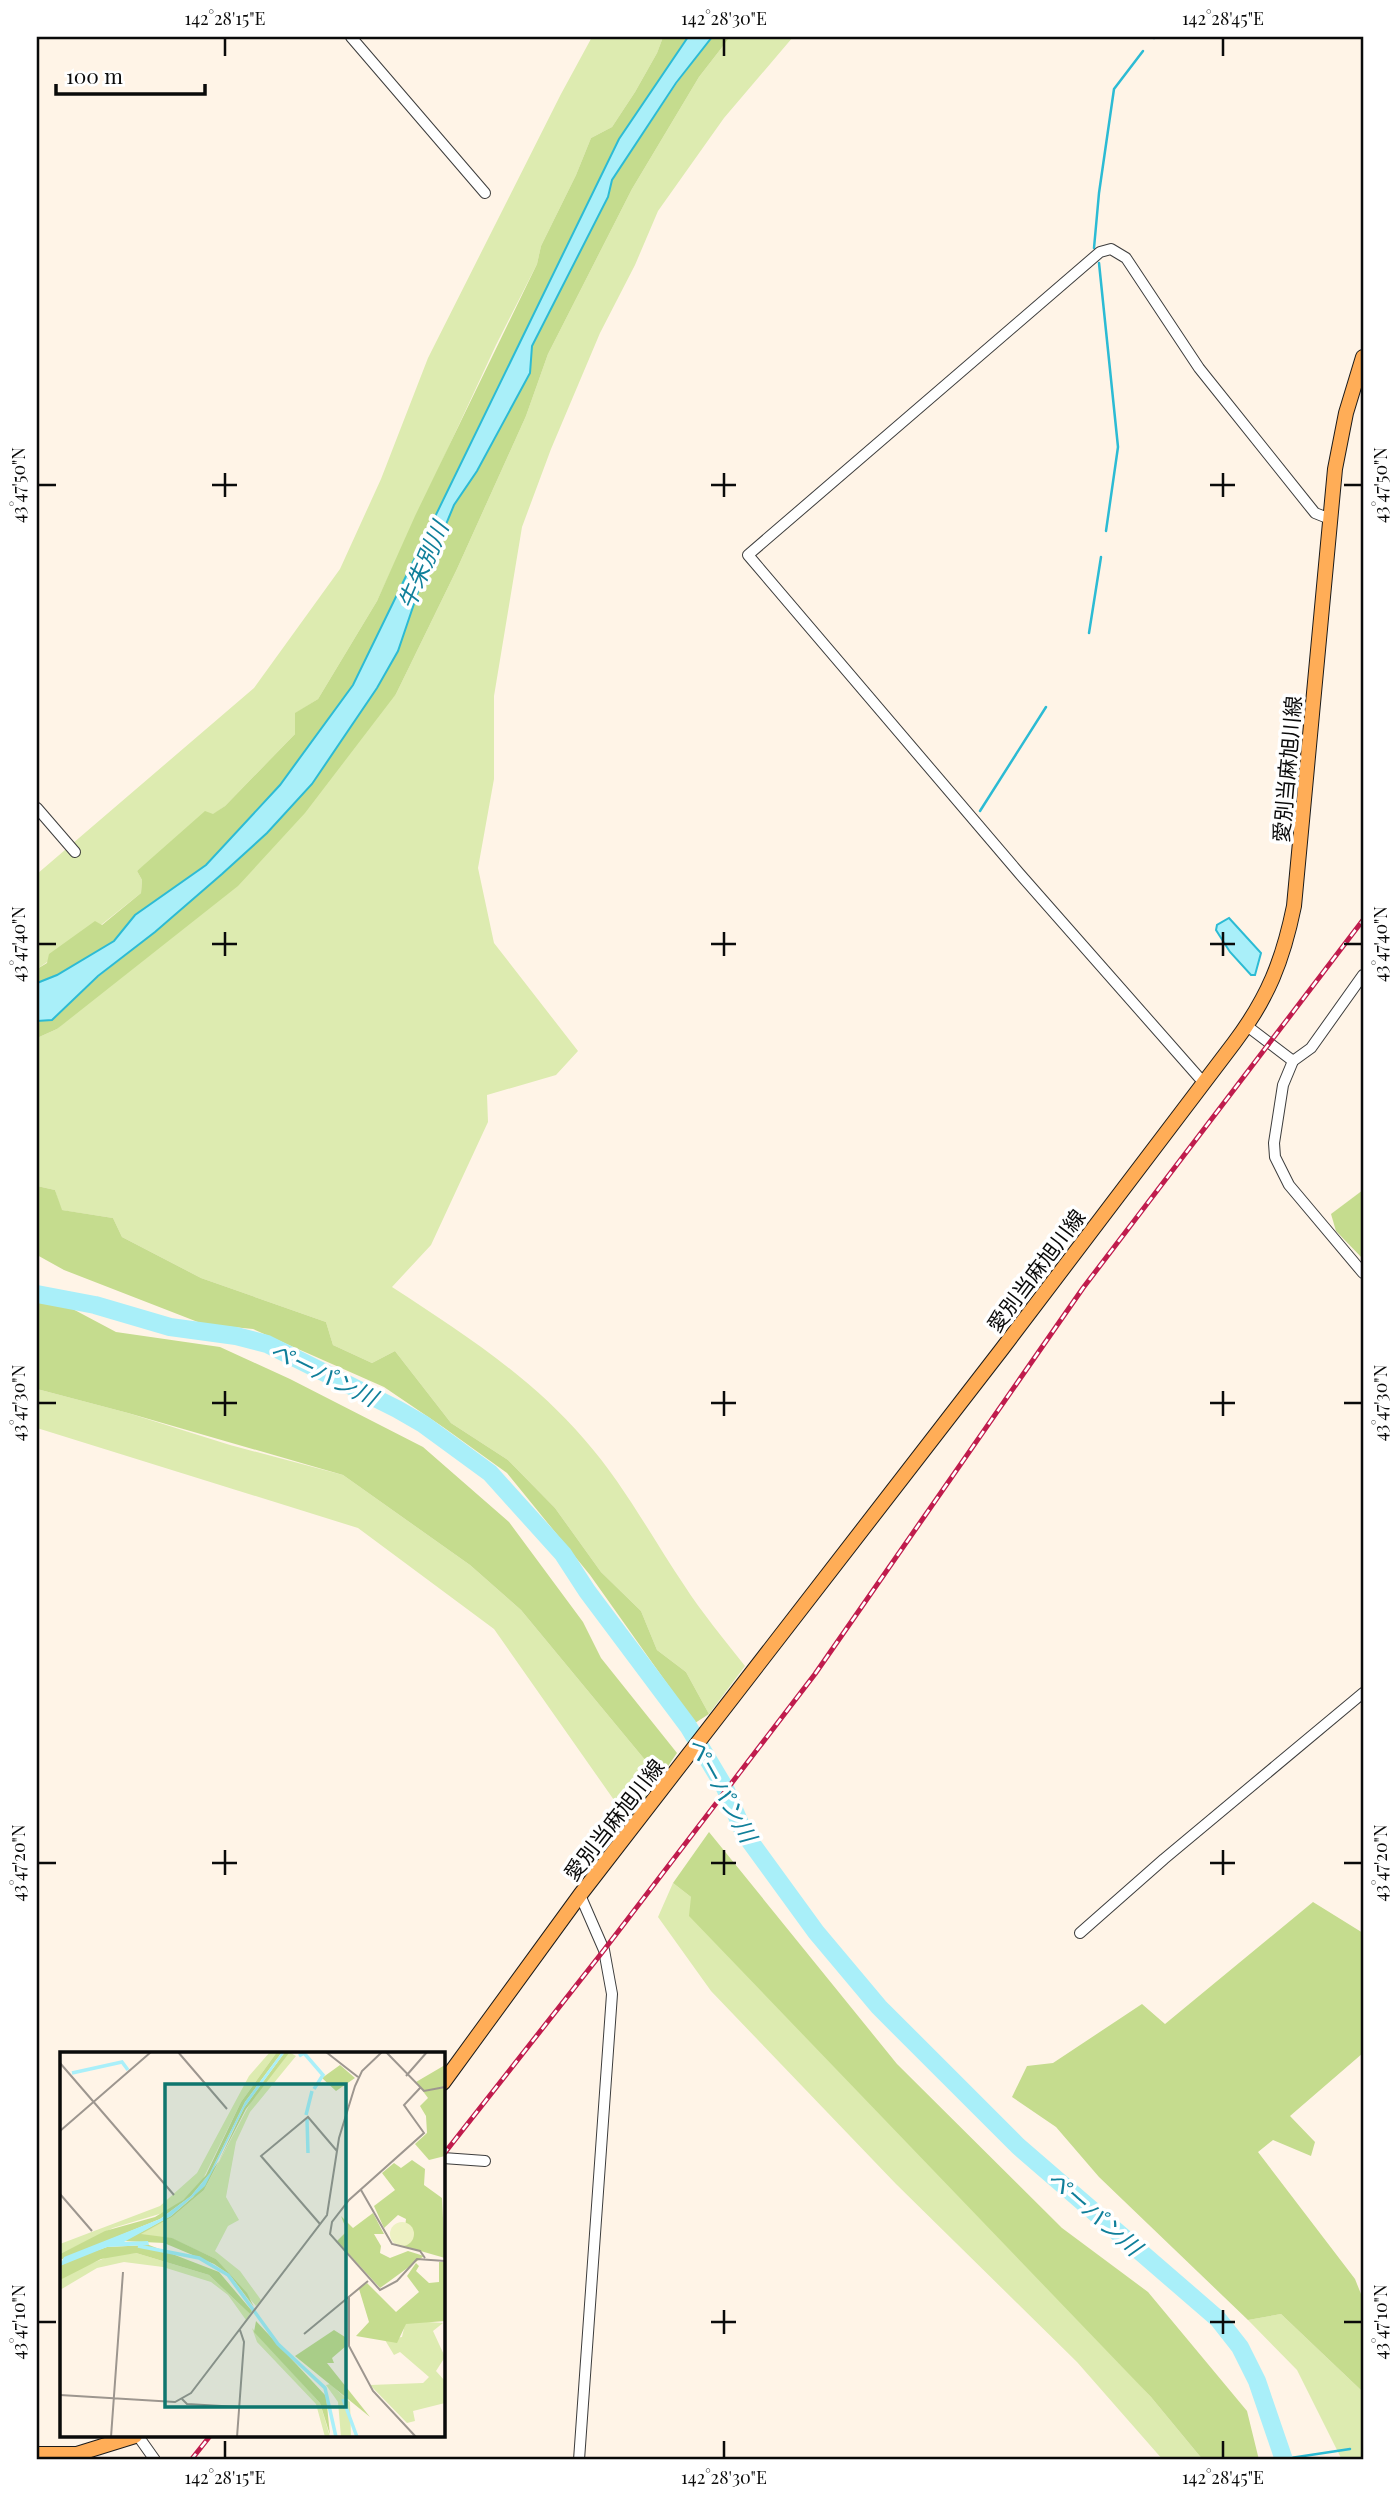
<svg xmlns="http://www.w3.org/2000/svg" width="1400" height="2497" font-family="'Playfair Display','Noto Sans JP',serif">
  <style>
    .green { fill: #ddebb0 }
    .forest { fill: #c5dc8e }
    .water { fill: #a9eff9; stroke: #2cbbd4; stroke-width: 2 }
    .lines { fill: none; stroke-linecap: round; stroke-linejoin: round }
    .stream { stroke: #2cbbd4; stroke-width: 2.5 }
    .river { stroke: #a9eff9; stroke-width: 18 }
    .minor-casing { stroke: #3d3d3d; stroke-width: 12 }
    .major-casing { stroke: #1b1b1b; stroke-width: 16 }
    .minor { stroke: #fff; stroke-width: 10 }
    .major { stroke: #ffad57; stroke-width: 14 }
    .rail-casing { stroke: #c01c4d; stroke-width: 5 }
    .rail { stroke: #fff; stroke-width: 2.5; stroke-dasharray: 8; stroke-linecap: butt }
    .ticks { fill: none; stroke: #0a0a0a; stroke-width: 2.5 }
    .labels { text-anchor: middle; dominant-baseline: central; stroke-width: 7; stroke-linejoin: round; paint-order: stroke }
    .street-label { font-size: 21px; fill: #0a0a0a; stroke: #fff }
    .water-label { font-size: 23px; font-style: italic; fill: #0f7f9a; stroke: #fff }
    .inset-river { fill: none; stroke: #a9eff9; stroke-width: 3.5 }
    .inset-road { fill: none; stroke: #9d968f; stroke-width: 2 }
    .view { fill: #0f766e; fill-opacity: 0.15; stroke: #0f766e; stroke-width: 3.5 }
    .inset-edge { fill: none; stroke: #0a0a0a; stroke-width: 3.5 }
    .neatline { fill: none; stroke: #0a0a0a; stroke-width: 2.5 }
    .ticks-label { font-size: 18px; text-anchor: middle; fill: #0a0a0a }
  </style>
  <rect width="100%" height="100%" fill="#fff4e7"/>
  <g class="green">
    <polygon points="592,37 663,37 657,53 635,92 612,127 591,138 576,175 541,246 537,264 496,345 377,601 318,699 296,713 295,734 225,806 137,871 142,880 141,893 101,925 37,969 37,874 254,688 340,569 381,479 428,358 561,94"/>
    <path d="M730,37h63l-69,81 -66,93 -23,54 -35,68 -49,116 -29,78 -28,169v83l-16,89 16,75 84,108 -22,24 -69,20 1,27 -57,123 -39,42c69,45 138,89 192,152 39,44 67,97 100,146 18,28 40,54 61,81l-36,48 -23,-42 -29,-22 -16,-39 -40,-39 -46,-64 -47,-48 -57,-37 -56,-72 -23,12 -39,-18 -7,-23 -125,-44 -79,-41 -9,-19 -52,-8 -6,-20 -18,-4v-148l20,-9 339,-335 61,-125 69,-153 22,-62 84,-165 67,-112z"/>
    <polygon points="37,1389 128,1413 230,1445 343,1475 470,1565 521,1610 660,1778 628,1820 494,1629 358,1528 37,1428"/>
    <polygon points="673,1883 691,1897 1151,2397 1203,2460 1163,2460 1077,2362 896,2184 711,1991 658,1917"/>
    <polygon points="1281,2314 1363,2392 1363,2460 1342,2460 1297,2370 1248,2320"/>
  </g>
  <g class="forest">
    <polygon points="663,37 688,37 619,139 353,685 280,785 206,865 135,915 114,941 57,975 37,983 37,969 47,963 49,954 95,921 102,925 141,893 142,880 137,871 205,811 213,814 225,806 295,734 295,713 318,699 377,601 415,516 537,264 541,246 576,175 591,138 612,127 635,92 657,53"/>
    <polygon points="712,37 730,37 699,77 632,189 548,354 526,416 457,569 396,694 305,813 238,886 57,1029 37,1038 37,1021 52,1020 98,977 155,932 222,874 267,833 312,784 377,688 398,651 418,592 454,505 477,471 530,373 532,346 608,197 612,180 677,83"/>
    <polygon points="37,1186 55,1190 62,1210 113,1218 122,1237 201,1278 326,1322 333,1345 372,1363 395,1351 451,1423 508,1460 555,1508 601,1572 641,1611 657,1650 686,1672 709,1714 695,1723 590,1575 507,1473 443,1427 384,1387 253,1329 203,1324 64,1270 37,1255"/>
    <polygon points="1363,1190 1363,1259 1336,1231 1331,1214"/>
    <polygon points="37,1290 116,1332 220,1347 290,1379 423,1447 509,1522 583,1622 601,1658 677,1753 660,1778 521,1610 470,1565 343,1475 128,1413 37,1389"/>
    <polygon points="709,1832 897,2064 1062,2228 1148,2292 1247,2411 1259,2460 1203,2460 1151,2397 689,1916 691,1897 673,1883"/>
    <polygon points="1313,1902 1363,1933 1363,2053 1290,2116 1315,2142 1311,2156 1273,2140 1258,2152 1355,2279 1363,2299 1363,2392 1281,2314 1248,2320 1099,2177 1056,2127 1012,2097 1027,2066 1053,2063 1142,2004 1165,2024"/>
  </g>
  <g class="water">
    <polygon points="688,37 712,37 676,83 612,180 608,197 532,346 530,373 477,471 454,505 418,592 398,651 377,688 312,784 267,833 222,874 155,932 98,976 52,1020 37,1021 37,983 57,975 114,941 135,915 206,865 280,785 353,685 619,139"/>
    <polygon points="1229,918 1261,953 1255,975 1251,975 1230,952 1216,930 1217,925"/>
  </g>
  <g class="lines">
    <g class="stream">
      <polyline points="1154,38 1155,37"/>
      <polyline points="1094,248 1099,193 1114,89 1143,51"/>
      <polyline points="1099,263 1118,447 1106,531"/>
      <polyline points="1089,633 1101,557"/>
      <polyline points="980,811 1046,707"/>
      <polyline points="1284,2459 1350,2449"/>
    </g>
    <polyline class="river" points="37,1294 95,1305 170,1327 236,1336 267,1344 397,1409 423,1424 490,1473 563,1554 587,1591 688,1726 725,1788 744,1833 816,1932 879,2007 1018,2146 1218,2319 1240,2347 1257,2381 1284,2460"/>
    <g class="minor-casing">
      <g id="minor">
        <polyline points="351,37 485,193"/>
        <polyline points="37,808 75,852"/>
        <polyline points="1363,975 1311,1048 1293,1061 1283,1085 1274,1143 1275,1157 1289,1185 1363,1273"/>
        <polyline points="1247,1026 1293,1061"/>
        <polyline points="1203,1082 1019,873 748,555 1100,252 1111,249 1126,258 1199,368 1315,513 1330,519"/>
        <polyline points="1080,1933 1164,1859 1363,1693"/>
        <polyline points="443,2158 485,2161"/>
        <polyline points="138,2436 155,2460"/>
        <polyline points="579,2460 612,1994 604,1950 580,1895"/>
      </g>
    </g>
    <g class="major-casing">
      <g id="major">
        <path d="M443,2083l137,-188 422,-546 232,-306c34,-45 49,-83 60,-137l41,-437 11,-56 17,-56"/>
        <polyline points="37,2454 77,2454 135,2436"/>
      </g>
    </g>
    <use href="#minor" class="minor"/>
    <use href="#major" class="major"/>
    <g class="rail-casing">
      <g id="rail">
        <polyline points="443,2155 604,1950 815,1674 1083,1288 1363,920"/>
        <polyline points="191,2460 210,2436"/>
      </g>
    </g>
    <use href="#rail" class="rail"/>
  </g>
  <path class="ticks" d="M225,38v18M724,38v18M1223,38v18M225,473v24M724,473v24M1223,473v24M38,485h18M212,485h25M711,485h25M1210,485h25M1344,485h18M225,932v24M724,932v24M1223,932v24M38,944h18M212,944h25M711,944h25M1210,944h25M1344,944h18M225,1391v25M724,1391v25M1223,1391v25M38,1403h18M212,1403h25M711,1403h25M1210,1403h25M1344,1403h18M225,1850v25M724,1850v25M1223,1850v25M38,1863h18M212,1863h25M711,1863h25M1210,1863h25M1344,1863h18M724,2310v24M1223,2310v24M38,2322h18M711,2322h25M1210,2322h25M1344,2322h18M225,2441v17M724,2441v17M1223,2441v17"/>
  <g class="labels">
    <g class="street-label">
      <text transform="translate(1286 769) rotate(-85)">愛別当麻旭川線</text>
      <text transform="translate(1035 1270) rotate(-53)">愛別当麻旭川線</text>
      <text transform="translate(613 1819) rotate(-52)">愛別当麻旭川線</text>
    </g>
    <g class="water-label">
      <text transform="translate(422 565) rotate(-67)">牛朱別川</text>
      <text transform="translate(324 1373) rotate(26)">ペーパン川</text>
      <text transform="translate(723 1789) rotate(61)">ペーパン川</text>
      <text transform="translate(1095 2212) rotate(41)">ペーパン川</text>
    </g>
  </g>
  <g transform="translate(60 2052)">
    <rect width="385" height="385" fill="#fff4e7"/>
    <path d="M210,0h7l-36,50 -38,77 -20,21 -17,12 -53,16 -53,26v-10l100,-38 37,-33 52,-97zM229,0l7,4 -46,56 -14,30 -10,55 13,23 -11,6 -13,25 25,20 21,29 -5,6 -40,-47 -45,-21 -20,1 -11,-5 32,-17 32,-27 51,-96zM76,201l73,22 41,39 -4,6 -18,-25 -17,-13 -48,-15 -39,-5 -27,6 -37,22v-10l15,-10 40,-16zM353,269l30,2 -10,8 12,26 -9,14 9,10v22l-32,8 2,10 -8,2 -37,-38 53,-2 6,-6 -29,-25 -6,3 -9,-15 17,-3 3,-13zM192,276l68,75 10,34h-5l-9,-33 -59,-62zM270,332l20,18 1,35h-10l-3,-35 -12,-17z" fill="#ddebb0"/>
    <path d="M217,0h5l-37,50 -35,71 -19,23 -31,23 -100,41v-6l45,-23 50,-14 28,-17 23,-25 35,-73zM225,0l4,1 -43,56 -42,81 -32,27 -31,17 31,4 44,21 31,34 7,14 -24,-32 -16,-11 -50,-21 -40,-2 47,-25 22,-19 26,-36 25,-53zM280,13l15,13 -19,13 -14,-13zM385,13v91l-16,4 -14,-16 12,-11 -1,-17 -6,-10 8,-8 -12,-16zM352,108l13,9 -1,16 18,13 3,60 -42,-12 3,-27 -8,-4 -14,13 -10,-22 21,-16 -13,-17 12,-10 7,5zM313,161l11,21h-10l7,12 -1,7 10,5 18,-7 16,5 -44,32 -43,-47 10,-10 -6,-15 12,12zM89,193l70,27 33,39 -2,3 -41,-39 -73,-22 -35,6 -41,21v-14l15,-8 32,-11zM379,210h6v59l-39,3 -9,19 -41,-7 13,-14 -10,-33 8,-6 29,29 23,-20 -12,-16 9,-13 3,3 -3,5 13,12 10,-1zM196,269l70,75 4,39 -10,-32 -66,-71zM274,278l11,7 1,9 -14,12 2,5h-7l43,54 -75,-61z" fill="#c5dc8e"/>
    <path d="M330 182a12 12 0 1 1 24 0a12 12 0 1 1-24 0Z" fill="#edf1c2"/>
    <path d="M222,0h3l-41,56 -39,78 -34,30 -47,26 24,-1 1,4 -42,2 -47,19 4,-9 96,-38 31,-23 19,-23 35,-71z" fill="#a9eff9"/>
    <path class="inset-river" d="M239,4l5,-3 19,22 -9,14M12,21l50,-11 6,8M246,63l6,-24M247,67l1,34M78,194l61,12 29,17 50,69 47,44 11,49M283,347l14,38"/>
    <path class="inset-road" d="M118,0l49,57M266,0l32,25M326,0l38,39 21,-4M0,11l114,132M346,24l21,-24M360,36l-16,17 20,28 -75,67 -17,22 -2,12 50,56 17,-9 20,-22 28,2M0,79l91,-79M301,138l31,54 28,7 5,7M0,142l32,37M260,172l-59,-68 47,-39 29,34M289,245v49l24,45 43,46M244,282l64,-53M0,343l115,7 16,-9 136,-178 12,-77 16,-52 7,-15 20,-19M122,347l5,5 52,3M51,385l12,-165M177,385l7,-95 -4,-12"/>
    <path class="view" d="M105,32h181v323h-181z"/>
    <rect width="385" height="385" class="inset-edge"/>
  </g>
  <rect width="1400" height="2497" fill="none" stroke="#ffffff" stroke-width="77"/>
  <path d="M56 84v10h149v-10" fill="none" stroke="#0a0a0a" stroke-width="3.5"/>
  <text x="66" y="84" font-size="21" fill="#0a0a0a" stroke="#ffffff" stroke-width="5" paint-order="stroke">100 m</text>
  <rect x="38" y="38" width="1324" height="2420" class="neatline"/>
  <g class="ticks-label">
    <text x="225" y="25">142°28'15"E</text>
    <text x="724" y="25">142°28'30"E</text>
    <text x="1223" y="25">142°28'45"E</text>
    <text transform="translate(19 485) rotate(-90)" y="6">43°47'50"N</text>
    <text transform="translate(1381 485) rotate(-90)" y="6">43°47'50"N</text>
    <text transform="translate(19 944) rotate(-90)" y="6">43°47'40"N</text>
    <text transform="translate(1381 944) rotate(-90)" y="6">43°47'40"N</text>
    <text transform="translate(19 1403) rotate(-90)" y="6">43°47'30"N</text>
    <text transform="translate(1381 1403) rotate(-90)" y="6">43°47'30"N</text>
    <text transform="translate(19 1863) rotate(-90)" y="6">43°47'20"N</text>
    <text transform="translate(1381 1863) rotate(-90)" y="6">43°47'20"N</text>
    <text transform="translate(19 2322) rotate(-90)" y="6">43°47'10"N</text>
    <text transform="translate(1381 2322) rotate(-90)" y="6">43°47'10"N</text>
    <text x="225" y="2484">142°28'15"E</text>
    <text x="724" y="2484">142°28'30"E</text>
    <text x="1223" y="2484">142°28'45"E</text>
  </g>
</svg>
